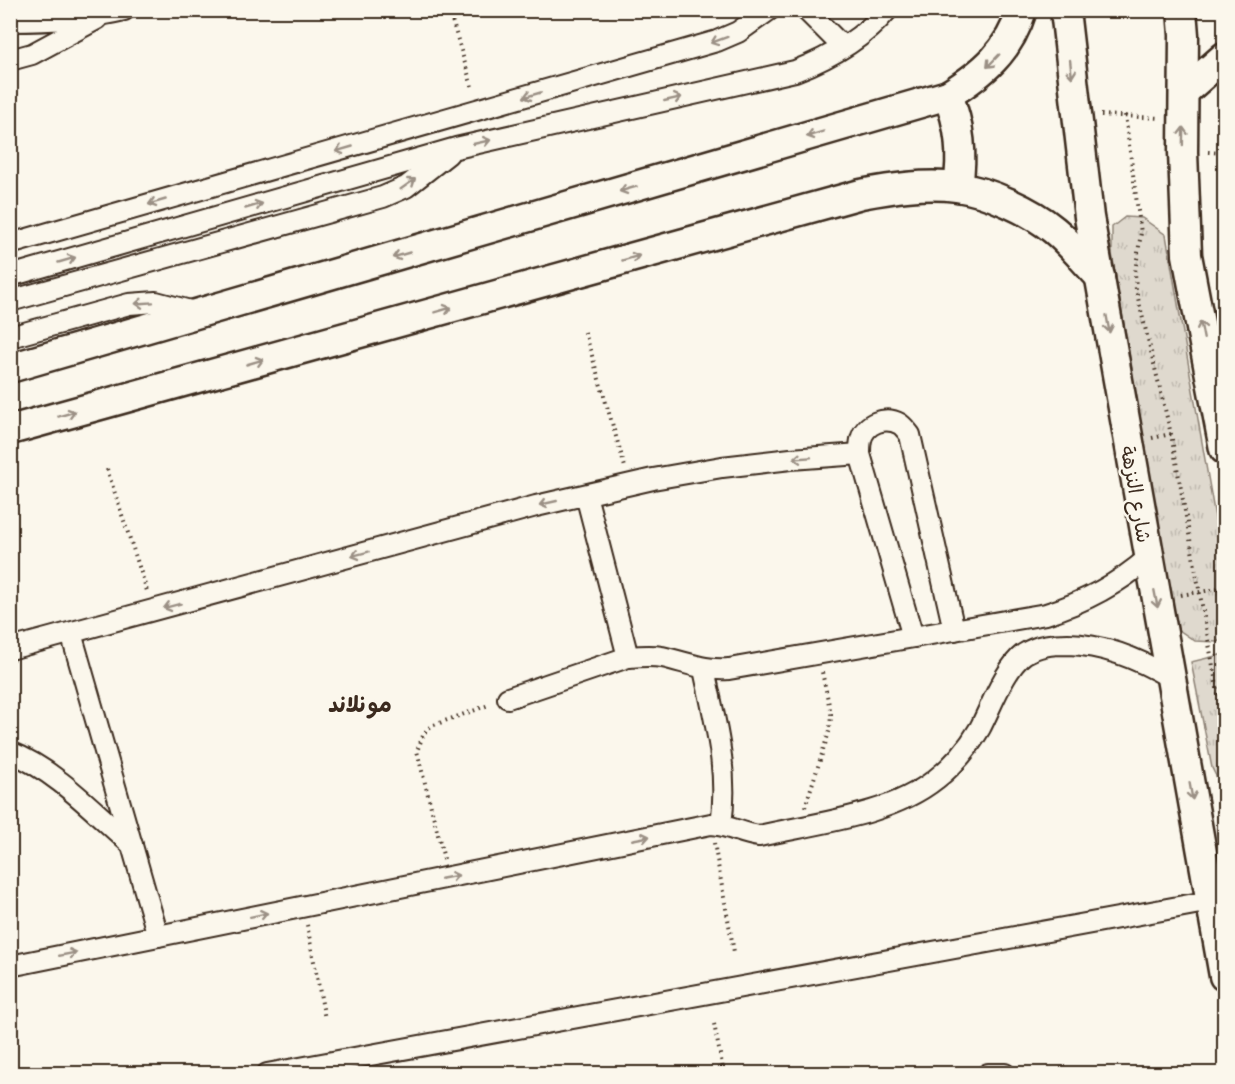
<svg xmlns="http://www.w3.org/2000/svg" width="1235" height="1084" font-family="Mali,'Playpen Sans Arabic',sans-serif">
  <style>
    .grass { fill: url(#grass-tufts); stroke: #8d8276; stroke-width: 1.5 }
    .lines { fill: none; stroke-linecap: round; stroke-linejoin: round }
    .street-casing { stroke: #3b2a1e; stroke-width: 24 }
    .secondary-casing { stroke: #3b2a1e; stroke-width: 33 }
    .path { stroke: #3b2a1e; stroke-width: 4; stroke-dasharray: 1.5 4.5; stroke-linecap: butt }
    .street { stroke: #fbf7ec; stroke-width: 20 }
    .secondary { stroke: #fbf7ec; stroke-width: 28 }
    .oneway { stroke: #9b9085 }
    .labels { text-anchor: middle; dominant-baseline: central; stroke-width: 5; stroke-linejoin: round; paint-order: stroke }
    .street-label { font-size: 20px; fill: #3b2a1e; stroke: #fbf7ec }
    .quarter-label { font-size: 22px; font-weight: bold; fill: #3b2a1e; stroke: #fbf7ec }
  </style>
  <defs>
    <pattern id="grass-tufts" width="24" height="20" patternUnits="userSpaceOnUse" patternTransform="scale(1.5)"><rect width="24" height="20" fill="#dfd9ce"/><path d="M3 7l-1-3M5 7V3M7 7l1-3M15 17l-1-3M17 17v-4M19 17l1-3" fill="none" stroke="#c0bab0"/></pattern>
  </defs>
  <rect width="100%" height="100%" fill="#fbf7ec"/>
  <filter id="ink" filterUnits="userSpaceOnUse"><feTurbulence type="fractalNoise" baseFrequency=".0167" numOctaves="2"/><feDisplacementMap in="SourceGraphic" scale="12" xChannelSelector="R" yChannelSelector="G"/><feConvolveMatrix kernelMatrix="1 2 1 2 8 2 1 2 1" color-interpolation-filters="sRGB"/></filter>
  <g filter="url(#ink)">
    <g class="grass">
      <polygon points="1125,217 1142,218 1166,235 1224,569 1224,635 1218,642 1195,641 1176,628 1112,254 1112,227"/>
      <polygon points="1224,654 1224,792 1212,768 1191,662"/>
    </g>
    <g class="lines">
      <g class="street-casing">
        <g id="street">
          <polyline points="806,10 843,47"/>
          <path d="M10,21c38,0 77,-2 114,-11"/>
          <polyline points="10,60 32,54 97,19"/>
          <polyline points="10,244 717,41 738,32 769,10"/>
          <path d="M10,276l446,-128 339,-77c34,-13 68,-32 92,-61"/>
          <polyline points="10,301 383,197 406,187 448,154"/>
          <polyline points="10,337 129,304 156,302 198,313"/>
          <polyline points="586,495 628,657"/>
          <polyline points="71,633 158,936"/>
          <path d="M913,637l-53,-183c0,-4 0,-10 1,-14 4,-18 25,-24 39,-16 4,3 7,7 10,11l44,195"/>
          <polyline points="10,649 536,506 653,479 722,467 791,459 860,454"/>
          <path d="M704,669c11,53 25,101 17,156"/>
          <path d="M508,698l120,-41c12,-1 23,-2 34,0 24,5 42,14 67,12l317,-55c39,-12 71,-29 102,-56"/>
          <path d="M10,752c47,19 84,60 122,93"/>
          <path d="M10,966l701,-142c17,1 31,10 48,12 57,-13 131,-20 177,-57 17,-13 33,-32 44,-51 11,-21 25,-60 44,-74 14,-9 28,-10 44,-10 37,1 71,15 103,34"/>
          <polyline points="267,1074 1211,901"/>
          <polyline points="988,1074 1005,1074"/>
        </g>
      </g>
      <g class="secondary-casing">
        <g id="secondary">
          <polyline points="1065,10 1089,217 1224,976"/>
          <polyline points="1182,10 1184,35 1183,152 1187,255 1224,449"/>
          <polyline points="1184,92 1224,57"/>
          <path d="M948,95c12,31 15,59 10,92"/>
          <path d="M10,368l938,-273c35,-22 61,-43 74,-85"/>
          <path d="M10,430l851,-236c31,-6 64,-11 96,-7 31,4 74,24 97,43 17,14 31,32 46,47"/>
        </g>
      </g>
      <g class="path">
        <polyline points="449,10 473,90"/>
        <polyline points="1101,115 1159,118"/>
        <polyline points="1125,115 1141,233 1135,272 1136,290 1171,434 1224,727"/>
        <polyline points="1208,152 1224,153"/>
        <polyline points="585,332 625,467"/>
        <polyline points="1152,438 1171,434"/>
        <polyline points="107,469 147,591"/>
        <polyline points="1181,595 1224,588"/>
        <polyline points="805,807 830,729 831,714 822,672"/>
        <polyline points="714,843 734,952"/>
        <polyline points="444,859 417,751 424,733 431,726 489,705"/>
        <polyline points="307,925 325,1019"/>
        <polyline points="714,1024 724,1074"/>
      </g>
      <use href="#street" class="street"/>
      <use href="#secondary" class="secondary"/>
    </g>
    <defs><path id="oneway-shaft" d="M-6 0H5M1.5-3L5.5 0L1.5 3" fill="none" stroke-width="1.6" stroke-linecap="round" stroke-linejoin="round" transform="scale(1.5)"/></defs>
    <g class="oneway">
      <use href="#oneway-shaft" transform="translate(719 40) rotate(160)"/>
      <use href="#oneway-shaft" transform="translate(993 61) rotate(134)"/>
      <use href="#oneway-shaft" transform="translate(1071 69) rotate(84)"/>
      <use href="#oneway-shaft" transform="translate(532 95) rotate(164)"/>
      <use href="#oneway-shaft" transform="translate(673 99) rotate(-13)"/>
      <use href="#oneway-shaft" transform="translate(815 134) rotate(164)"/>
      <use href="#oneway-shaft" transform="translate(1183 136) rotate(-89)"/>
      <use href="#oneway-shaft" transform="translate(482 142) rotate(-13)"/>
      <use href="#oneway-shaft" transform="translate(344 149) rotate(164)"/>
      <use href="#oneway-shaft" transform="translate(408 184) rotate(-35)"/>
      <use href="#oneway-shaft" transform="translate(628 189) rotate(164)"/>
      <use href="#oneway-shaft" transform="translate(157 202) rotate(164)"/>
      <use href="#oneway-shaft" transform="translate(254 206) rotate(-16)"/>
      <use href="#oneway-shaft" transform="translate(401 255) rotate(164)"/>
      <use href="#oneway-shaft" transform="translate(631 258) rotate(-16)"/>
      <use href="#oneway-shaft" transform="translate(67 260) rotate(-16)"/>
      <use href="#oneway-shaft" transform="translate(144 303) rotate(176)"/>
      <use href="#oneway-shaft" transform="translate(443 310) rotate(-16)"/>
      <use href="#oneway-shaft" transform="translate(1108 324) rotate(80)"/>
      <use href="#oneway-shaft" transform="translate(1202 330) rotate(-101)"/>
      <use href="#oneway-shaft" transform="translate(255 362) rotate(-16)"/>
      <use href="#oneway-shaft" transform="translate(67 414) rotate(-16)"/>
      <use href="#oneway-shaft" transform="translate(802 458) rotate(176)"/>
      <use href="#oneway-shaft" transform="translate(548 503) rotate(167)"/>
      <use href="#oneway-shaft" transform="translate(360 554) rotate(165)"/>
      <use href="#oneway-shaft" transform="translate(1156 599) rotate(79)"/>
      <use href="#oneway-shaft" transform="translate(172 606) rotate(165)"/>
      <use href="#oneway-shaft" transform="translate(1191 791) rotate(80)"/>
      <use href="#oneway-shaft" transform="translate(641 838) rotate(-11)"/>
      <use href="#oneway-shaft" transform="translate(450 877) rotate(-11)"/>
      <use href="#oneway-shaft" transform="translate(259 915) rotate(-12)"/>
      <use href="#oneway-shaft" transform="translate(68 954) rotate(-11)"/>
    </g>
  </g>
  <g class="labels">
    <g class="street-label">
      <text transform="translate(1137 494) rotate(80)">شارع النزهة</text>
    </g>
    <g class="quarter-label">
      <text x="360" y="703">مونلاند</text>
    </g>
  </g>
  <rect width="1235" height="1084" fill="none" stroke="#fbf7ec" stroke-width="36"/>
  <rect x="18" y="18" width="1199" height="1048" fill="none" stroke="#3b2a1e" stroke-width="2" filter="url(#ink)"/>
</svg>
